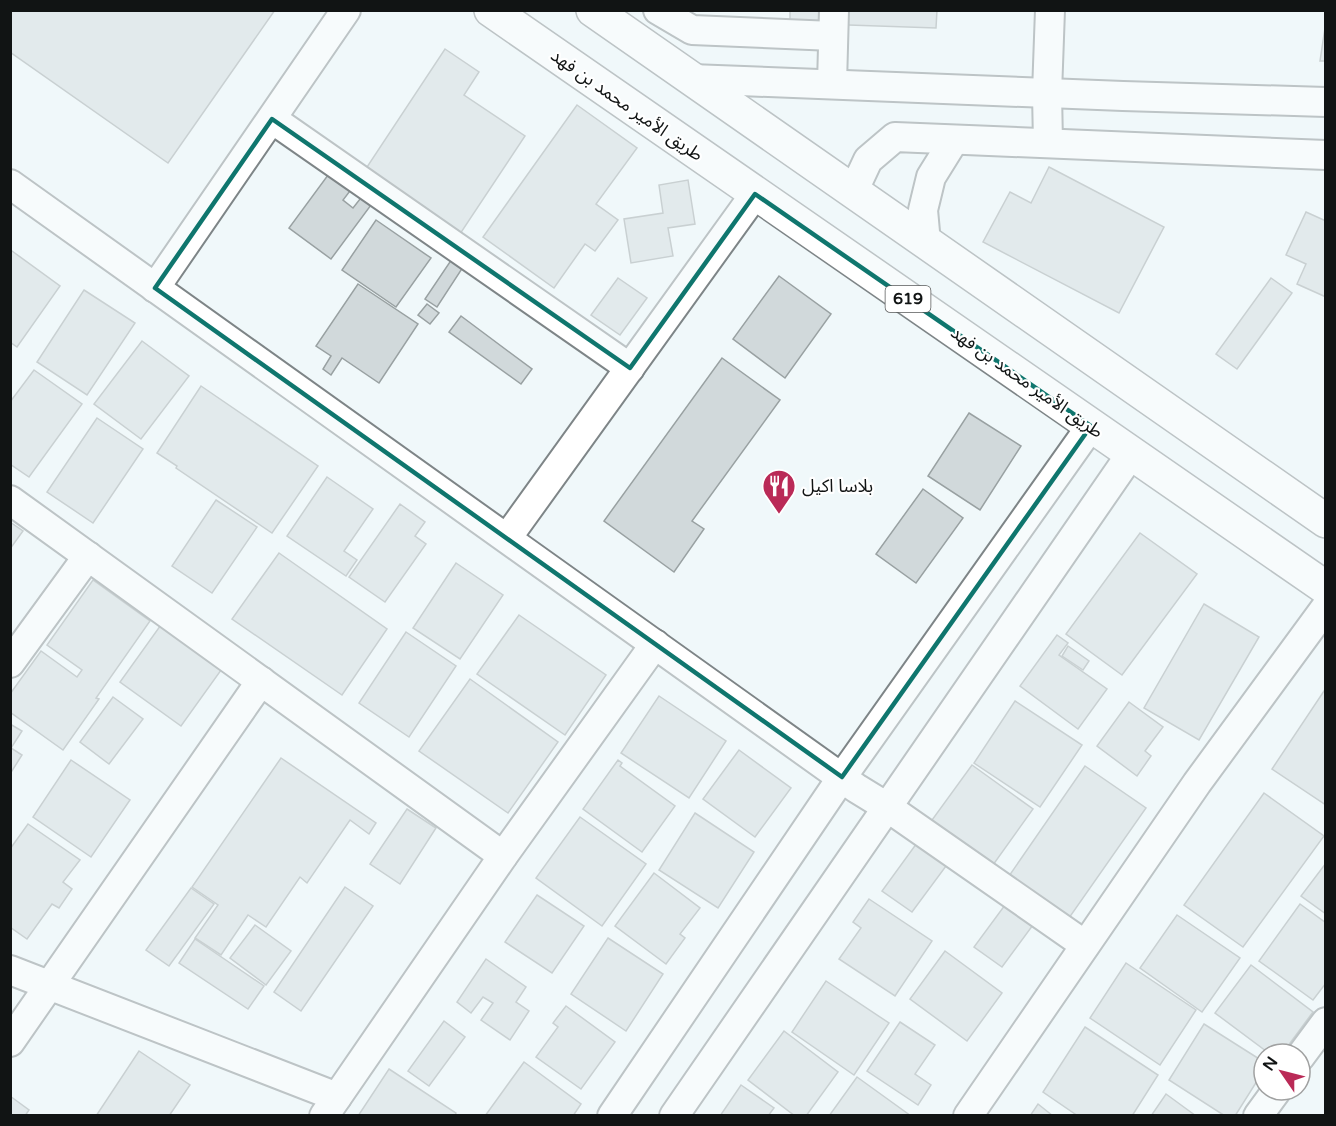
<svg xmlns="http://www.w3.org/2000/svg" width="1336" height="1126" font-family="'Varela Round','Noto Sans Arabic',sans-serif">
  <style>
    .building { fill: #d1d9db; stroke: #99a1a2; stroke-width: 1.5 }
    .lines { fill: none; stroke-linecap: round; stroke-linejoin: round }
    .minor-casing { stroke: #7e8587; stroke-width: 32 }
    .highway-casing { stroke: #7e8587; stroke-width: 36 }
    .minor { stroke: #fff; stroke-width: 28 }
    .highway { stroke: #fff; stroke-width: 33 }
    .marked { fill: none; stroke: #0f766e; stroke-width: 4.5; stroke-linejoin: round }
    .labels { text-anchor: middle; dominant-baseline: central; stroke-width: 4.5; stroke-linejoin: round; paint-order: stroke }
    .shield { fill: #fff; stroke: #585a5a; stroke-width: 1.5 }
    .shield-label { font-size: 16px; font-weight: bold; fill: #111414 }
    .street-label { font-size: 18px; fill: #111414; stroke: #fff }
    .poi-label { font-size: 18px; fill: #111414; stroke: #fff; text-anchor: start }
  </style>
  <rect width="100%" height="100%" fill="#f0f8fa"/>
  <g class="building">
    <polygon points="10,10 275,10 168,163 10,52"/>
    <polygon points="790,10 937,10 936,28 790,23"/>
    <polygon points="1326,21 1326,61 1320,61"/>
    <polygon points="445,49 479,72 464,95 525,136 456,240 365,170"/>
    <polygon points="577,105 637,148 596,204 618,220 595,251 585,244 554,288 483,237"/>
    <polygon points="1049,167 1164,227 1119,313 983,242 1010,192 1031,203"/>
    <polygon points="331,171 353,187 343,200 353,208 364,194 374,201 331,259 289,228"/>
    <polygon points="688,180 695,224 668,228 673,256 631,263 624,219 663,213 659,185"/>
    <polygon points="1306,212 1326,221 1326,297 1297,284 1306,264 1286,255"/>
    <polygon points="376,220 431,258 396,307 342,270"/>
    <polygon points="12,251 60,286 17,347 10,342 10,253"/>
    <polygon points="456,253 467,261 437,307 425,299"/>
    <polygon points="779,276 831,314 785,378 733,339"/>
    <polygon points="618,278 647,298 620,335 591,315"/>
    <polygon points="1271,278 1292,293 1237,369 1216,354"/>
    <polygon points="358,284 418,324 379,383 342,358 331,375 323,369 331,356 316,346"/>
    <polygon points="84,290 135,323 87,395 37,362"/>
    <polygon points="427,304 439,313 430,324 418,315"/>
    <polygon points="461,316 532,369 521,384 449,332"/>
    <polygon points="142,341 189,376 141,439 94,404"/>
    <polygon points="722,358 780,400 692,521 704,529 674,572 604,521"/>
    <polygon points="34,370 82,404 29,477 10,464 10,402"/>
    <polygon points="201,386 318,466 272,533 176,468 177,466 157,453"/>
    <polygon points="969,413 1021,446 980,510 928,476"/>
    <polygon points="97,418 143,449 93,523 47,492"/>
    <polygon points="327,477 373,509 344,551 357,560 346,576 287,536"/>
    <polygon points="923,489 963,518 916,583 876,554"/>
    <polygon points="216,500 257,527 212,593 172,566"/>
    <polygon points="400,504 425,522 415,536 426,544 385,602 349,577"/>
    <polygon points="10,522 23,531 10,549"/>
    <polygon points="1140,533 1197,574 1122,675 1066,634"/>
    <polygon points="279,553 387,629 342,695 232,619"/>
    <polygon points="456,563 503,595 460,659 413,628"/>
    <polygon points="93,580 150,621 96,698 99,699 63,750 10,712 10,694 41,651 77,677 82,670 47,645"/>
    <polygon points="1204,604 1259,637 1199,740 1144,708"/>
    <polygon points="519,615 606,675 565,735 477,674"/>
    <polygon points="163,622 224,666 181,726 120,682"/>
    <polygon points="406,632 456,666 409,737 359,703"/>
    <polygon points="1057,635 1068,643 1059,655 1107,689 1078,729 1020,686"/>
    <polygon points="1068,646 1089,661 1083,670 1062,656"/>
    <polygon points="470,679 558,742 508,813 419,751"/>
    <polygon points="1326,688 1326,805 1272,769"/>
    <polygon points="659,696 726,741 689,798 621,753"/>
    <polygon points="113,697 143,719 109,764 80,742"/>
    <polygon points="1015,701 1082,745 1040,807 974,763"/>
    <polygon points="1129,702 1163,727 1145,751 1151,756 1137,776 1097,746"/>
    <polygon points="10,724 22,731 11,748 22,755 10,774"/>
    <polygon points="739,750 791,788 755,837 703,799"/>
    <polygon points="281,758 376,823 369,834 350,820 307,883 300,877 266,927 248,915 221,955 195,938 218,905 192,887"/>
    <polygon points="71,760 130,800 91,857 33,817"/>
    <polygon points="618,760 622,763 620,766 675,806 642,852 583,809"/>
    <polygon points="972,765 1033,809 993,865 932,820"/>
    <polygon points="1085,766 1146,808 1069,918 1009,876"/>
    <polygon points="1264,793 1324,836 1243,947 1184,905"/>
    <polygon points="407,809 436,828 400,884 370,864"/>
    <polygon points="695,813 754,852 718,908 659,870"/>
    <polygon points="580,817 646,864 602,926 536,878"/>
    <polygon points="28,824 80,860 63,882 72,889 59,908 52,904 27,939 10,927 10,849"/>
    <polygon points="922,836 952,858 912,912 882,891"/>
    <polygon points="1326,863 1326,914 1301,896"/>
    <polygon points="654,873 700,908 680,934 685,938 666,964 615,926"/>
    <polygon points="345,887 373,906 301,1011 274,992"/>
    <polygon points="191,888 214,904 169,966 146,950"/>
    <polygon points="537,895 584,926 552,973 505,942"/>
    <polygon points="869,899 932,941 895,996 839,959 861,928 853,922"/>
    <polygon points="1300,904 1326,923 1326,983 1313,1000 1259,961"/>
    <polygon points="1005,905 1033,925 1002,967 974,947"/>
    <polygon points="1177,915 1240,958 1202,1012 1140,968"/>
    <polygon points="255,925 291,951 266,985 230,958"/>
    <polygon points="608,938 663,974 626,1031 571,994"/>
    <polygon points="195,939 264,986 248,1009 179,963"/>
    <polygon points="945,951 1002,993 967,1041 910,999"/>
    <polygon points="486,959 526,987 516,1002 529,1011 510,1040 481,1020 493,1003 483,997 471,1013 457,1002"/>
    <polygon points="1126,963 1196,1010 1160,1065 1090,1018"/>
    <polygon points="1251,965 1313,1012 1282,1054 1270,1054 1215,1013"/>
    <polygon points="826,981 889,1023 854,1075 792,1032"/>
    <polygon points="566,1006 615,1042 581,1089 536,1057 558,1027 553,1023"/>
    <polygon points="444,1021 465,1037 429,1086 408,1071"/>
    <polygon points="900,1022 935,1045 915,1074 931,1085 918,1105 867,1071"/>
    <polygon points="1204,1024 1264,1062 1264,1070 1235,1116 1225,1116 1169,1080"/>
    <polygon points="1085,1027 1158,1075 1132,1116 1078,1116 1043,1092"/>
    <polygon points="784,1031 838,1072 806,1116 795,1116 748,1080"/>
    <polygon points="139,1051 190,1085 169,1116 96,1116"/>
    <polygon points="524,1062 581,1104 573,1116 485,1116"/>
    <polygon points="389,1069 456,1113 455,1116 358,1116"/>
    <polygon points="857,1077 911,1116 829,1116"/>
    <polygon points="741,1085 774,1108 768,1116 720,1116"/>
    <polygon points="1166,1094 1196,1116 1151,1116"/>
    <polygon points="10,1096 29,1110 25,1116 10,1116"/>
    <polygon points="1038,1104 1053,1116 1030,1116"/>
  </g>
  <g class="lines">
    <g class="minor-casing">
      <g id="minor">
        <polyline points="658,10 692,30 833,36"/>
        <polyline points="691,79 1123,96 1326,102"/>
        <polyline points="832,84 834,10"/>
        <polyline points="272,119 630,368"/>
        <polyline points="1048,143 1047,93 1050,10"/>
        <polyline points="10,184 856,788 887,807 1085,945"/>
        <polyline points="853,192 868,160 895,137 1326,155"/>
        <polyline points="926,243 923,210 931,177 954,140"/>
        <polyline points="155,288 346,10"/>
        <polyline points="10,500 503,856"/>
        <polyline points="507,538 755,194"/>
        <polyline points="10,663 88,556"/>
        <polyline points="10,970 337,1097"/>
        <polyline points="10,1042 261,681"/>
        <polyline points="1300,1057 1326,1022"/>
        <polyline points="324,1116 503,856 655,644"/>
        <polyline points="612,1116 842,777 1091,426"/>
        <polyline points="674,1116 1131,454"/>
        <polyline points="968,1116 1197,783 1326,607"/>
        <polyline points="1258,1116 1277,1090"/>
      </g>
    </g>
    <g class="highway-casing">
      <g id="highway">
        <polyline points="491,10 1326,588"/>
        <polyline points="593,10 1326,521"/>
      </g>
    </g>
    <use href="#minor" class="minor"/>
    <use href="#highway" class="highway"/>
  </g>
  <path d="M0 0H1336V1126H0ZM272,119l358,249 125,-174 336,232 -249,351 -687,-489z" fill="#f0f8fa" fill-opacity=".55" fill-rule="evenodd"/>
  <path class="marked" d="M272,119l358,249 125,-174 336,232 -249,351 -687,-489z"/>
  <defs>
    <g id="restaurant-pin" transform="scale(1.725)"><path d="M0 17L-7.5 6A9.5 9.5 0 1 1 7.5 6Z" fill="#ba2a57" stroke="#fff"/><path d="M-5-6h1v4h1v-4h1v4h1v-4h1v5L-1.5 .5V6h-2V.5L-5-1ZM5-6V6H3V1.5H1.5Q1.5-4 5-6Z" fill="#fff"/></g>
  </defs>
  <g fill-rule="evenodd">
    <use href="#restaurant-pin" x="779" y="486"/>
  </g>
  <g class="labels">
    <rect class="shield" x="885.5" y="286" width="45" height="26" rx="4.5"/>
    <g class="shield-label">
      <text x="908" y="299">619</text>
    </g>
    <g class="street-label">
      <text transform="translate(627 105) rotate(35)">طريق الأمير محمد بن فهد</text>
      <text transform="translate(1027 382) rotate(35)">طريق الأمير محمد بن فهد</text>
    </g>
    <g class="poi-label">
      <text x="802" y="486">بلاسا اكيل</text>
    </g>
  </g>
  <rect width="1336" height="1126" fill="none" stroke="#111414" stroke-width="24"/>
  <g transform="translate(1282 1072) rotate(305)"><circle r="28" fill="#ffffff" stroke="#a0a1a1" stroke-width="1.5"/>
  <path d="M0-4.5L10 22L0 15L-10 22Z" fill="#ba2a57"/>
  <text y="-9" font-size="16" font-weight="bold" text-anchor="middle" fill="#111414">N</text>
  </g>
</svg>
